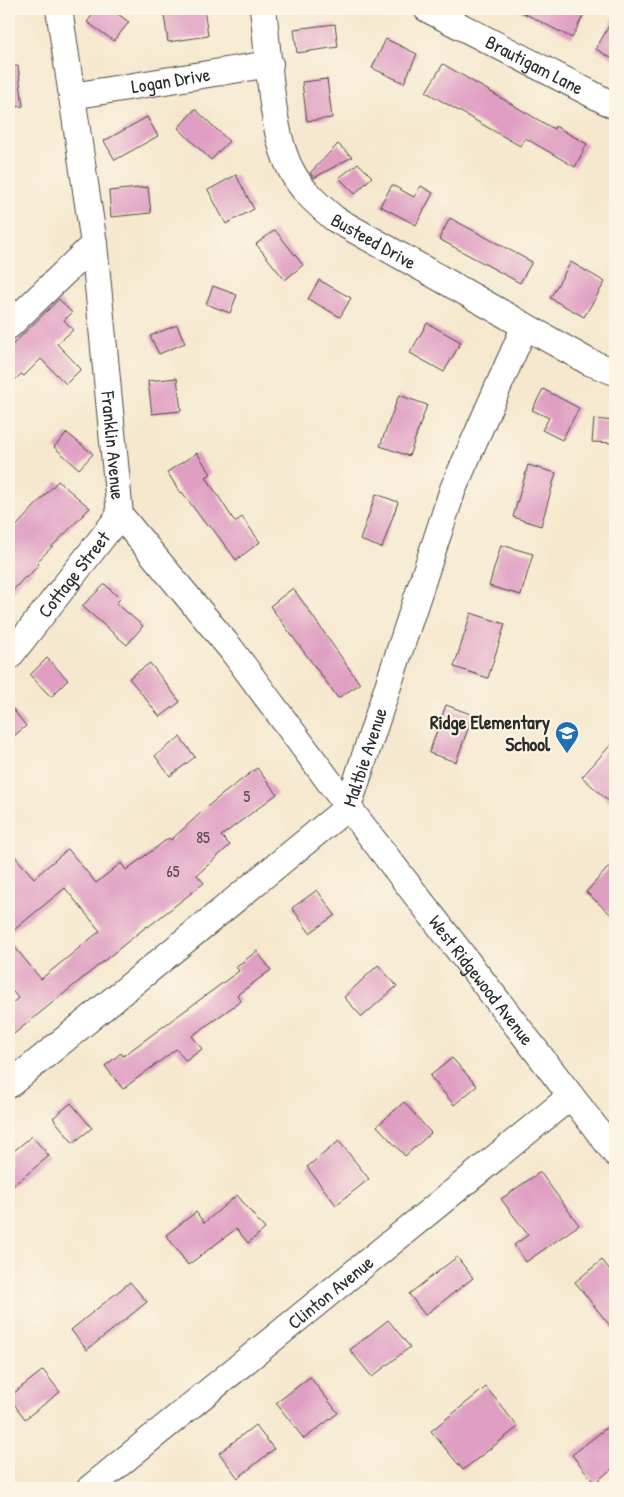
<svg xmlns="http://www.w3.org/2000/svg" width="624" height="1497" font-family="'Patrick Hand',sans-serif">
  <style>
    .building { fill: #df9ec2 }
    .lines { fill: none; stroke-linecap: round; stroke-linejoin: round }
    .minor-casing { stroke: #494743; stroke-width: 28 }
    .minor { stroke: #fff; stroke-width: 26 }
    .labels { text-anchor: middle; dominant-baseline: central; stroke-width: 4.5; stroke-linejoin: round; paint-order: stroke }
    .number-label { font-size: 16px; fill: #584851 }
    .street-label { font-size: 19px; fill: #2b2b2b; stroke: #fcf5e5 }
    .poi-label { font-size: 19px; font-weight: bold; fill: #2b2b2b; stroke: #fcf5e5; text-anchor: end }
  </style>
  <rect width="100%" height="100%" fill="#fcf5e5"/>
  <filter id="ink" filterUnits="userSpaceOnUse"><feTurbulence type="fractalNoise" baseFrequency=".02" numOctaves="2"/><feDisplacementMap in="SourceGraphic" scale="10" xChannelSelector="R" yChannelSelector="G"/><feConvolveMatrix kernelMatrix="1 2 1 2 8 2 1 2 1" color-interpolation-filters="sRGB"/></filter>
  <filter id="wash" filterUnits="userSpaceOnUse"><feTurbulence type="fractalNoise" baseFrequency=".0096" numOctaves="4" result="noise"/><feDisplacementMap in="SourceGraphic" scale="20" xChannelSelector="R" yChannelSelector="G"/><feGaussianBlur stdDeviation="1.12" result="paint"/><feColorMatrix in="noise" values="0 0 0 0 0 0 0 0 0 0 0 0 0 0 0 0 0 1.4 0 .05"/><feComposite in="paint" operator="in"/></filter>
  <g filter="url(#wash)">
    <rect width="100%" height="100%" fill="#f5e8ce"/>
    <g id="blocks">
      <g class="building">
        <polygon points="97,9 111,9 129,22 114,41 87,22"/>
        <polygon points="204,9 208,36 168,42 164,15"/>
        <polygon points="516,9 574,9 584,14 572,38"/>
        <polygon points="615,15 615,60 596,49"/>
        <polygon points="335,24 338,47 297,53 294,29"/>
        <polygon points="386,39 417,54 404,83 372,68"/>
        <polygon points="443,64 554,129 555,126 587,144 575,167 525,138 520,146 426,92"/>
        <polygon points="18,66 23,106 9,108 9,67"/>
        <polygon points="327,79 332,118 307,121 302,82"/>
        <polygon points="195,109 229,141 211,160 178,128"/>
        <polygon points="147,117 158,136 115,160 104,141"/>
        <polygon points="338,144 352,157 314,178 310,173"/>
        <polygon points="358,163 372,177 355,194 339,178"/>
        <polygon points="236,175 254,209 226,224 208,190"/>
        <polygon points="392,185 414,197 421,186 433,193 416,225 380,206"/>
        <polygon points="148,187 151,213 111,217 109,191"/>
        <polygon points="450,218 532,262 520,283 439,239"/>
        <polygon points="275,230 303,265 285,280 256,244"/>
        <polygon points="571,262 605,282 584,317 550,298"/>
        <polygon points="319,280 351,298 340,317 308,299"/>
        <polygon points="213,286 237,295 230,313 206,304"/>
        <polygon points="59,299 72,313 64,320 73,330 57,344 81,369 66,384 41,359 24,376 21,374 9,386 9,348"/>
        <polygon points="427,323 461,342 444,372 410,353"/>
        <polygon points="177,325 185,343 159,354 150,336"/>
        <polygon points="177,378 181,411 152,414 148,381"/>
        <polygon points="543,389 579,408 562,440 542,430 549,418 532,410"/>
        <polygon points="399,395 427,405 409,456 380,446"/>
        <polygon points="594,419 615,421 615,443 592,442"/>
        <polygon points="67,433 93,454 79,469 54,447"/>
        <polygon points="197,453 211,474 206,477 235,522 242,517 260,542 236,560 209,524 207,526 182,492 181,493 167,472"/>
        <polygon points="528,465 556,473 541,526 513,517"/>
        <polygon points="58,481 90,508 37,562 39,564 27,578 25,577 9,595 9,534"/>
        <polygon points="376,494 398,502 382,548 360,540"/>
        <polygon points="501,545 533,554 521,595 489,586"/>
        <polygon points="105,584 120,599 116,603 143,626 127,645 82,606"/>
        <polygon points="293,588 360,684 338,698 270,606"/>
        <polygon points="471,613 505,624 488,678 454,667"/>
        <polygon points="47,658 68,680 51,697 30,675"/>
        <polygon points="150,663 180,702 160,717 129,678"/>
        <polygon points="9,704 26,726 9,740"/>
        <polygon points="446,705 473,715 456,762 429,753"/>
        <polygon points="180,737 195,757 170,776 155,756"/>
        <polygon points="615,740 615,807 582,777"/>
        <polygon points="257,768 277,794 221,836 230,845 197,875 204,883 148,927 147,926 9,1038 9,1006 18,998 9,987 9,940 41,979 100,931 65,888 9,934 9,850 34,878 68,849 96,883 121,863 126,870 169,838 171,840 215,800"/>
        <polygon points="615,860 615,918 586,892"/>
        <polygon points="317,890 335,915 310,933 292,908"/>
        <polygon points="257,951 271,970 237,995 241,1001 192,1036 202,1049 186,1061 176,1049 123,1089 105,1066 121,1053 123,1056 239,971 236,967"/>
        <polygon points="378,965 397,986 362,1017 344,997"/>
        <polygon points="452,1058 477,1086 454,1105 430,1076"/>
        <polygon points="404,1102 431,1133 405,1156 377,1126"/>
        <polygon points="71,1103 92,1128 73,1143 53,1118"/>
        <polygon points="32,1136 49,1156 9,1189 9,1155"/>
        <polygon points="339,1141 369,1179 336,1205 307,1167"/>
        <polygon points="540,1172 579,1225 526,1262 514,1245 528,1235 501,1199"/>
        <polygon points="237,1195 265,1229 248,1243 236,1229 188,1265 166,1235 196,1212 204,1223"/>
        <polygon points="457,1257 473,1278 425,1315 409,1294"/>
        <polygon points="602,1260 615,1276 615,1332 575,1282"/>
        <polygon points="130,1282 147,1302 87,1350 71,1330"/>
        <polygon points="388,1320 410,1347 372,1377 350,1350"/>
        <polygon points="43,1370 60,1392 25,1419 9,1397"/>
        <polygon points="310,1377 338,1413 304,1439 276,1403"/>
        <polygon points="486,1387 518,1427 463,1470 431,1431"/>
        <polygon points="615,1421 615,1466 595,1483 572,1455"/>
        <polygon points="255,1425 274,1449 238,1478 219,1453"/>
      </g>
    </g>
  </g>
  <g filter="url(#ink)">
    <use href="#blocks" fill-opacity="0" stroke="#494743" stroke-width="1"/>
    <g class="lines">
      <g class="minor-casing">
        <g id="minor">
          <path id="s1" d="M59,9l35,235 26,271 111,134 117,158 267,346"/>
          <path id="s2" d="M263,9c6,45 7,119 27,159 10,21 27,36 45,51l254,143 26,10"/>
          <path id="s3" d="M427,9l188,97"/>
          <path id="s4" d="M72,96l198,-32"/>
          <polyline points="9,326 94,244"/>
          <path id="s5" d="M9,657l111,-142"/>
          <path id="s6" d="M9,1085l339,-278 105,-318 72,-163"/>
          <path id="s7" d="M90,1488l481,-392"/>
        </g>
      </g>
      <use href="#minor" class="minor"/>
    </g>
  </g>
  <defs>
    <g id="school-pin" transform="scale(1.25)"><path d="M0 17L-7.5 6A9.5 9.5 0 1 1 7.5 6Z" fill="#1f6fb2" stroke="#fcf5e5"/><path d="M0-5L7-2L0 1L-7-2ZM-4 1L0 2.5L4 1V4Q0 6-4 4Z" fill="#fff"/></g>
  </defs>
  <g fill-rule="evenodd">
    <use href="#school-pin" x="567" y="733"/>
  </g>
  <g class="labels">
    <g class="number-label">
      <text x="247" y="796">5</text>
      <text x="203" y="837">85</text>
      <text x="173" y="871">65</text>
    </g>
    <g class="street-label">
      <text stroke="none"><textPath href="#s3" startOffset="121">Brautigam Lane</textPath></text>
      <text stroke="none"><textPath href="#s4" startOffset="100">Logan Drive</textPath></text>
      <text stroke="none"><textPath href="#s2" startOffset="275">Busteed Drive</textPath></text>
      <text stroke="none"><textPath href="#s1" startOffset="440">Franklin Avenue</textPath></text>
      <text stroke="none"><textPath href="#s5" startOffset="105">Cottage Street</textPath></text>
      <text stroke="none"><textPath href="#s6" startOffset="491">Maltbie Avenue</textPath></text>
      <text stroke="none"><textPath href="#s1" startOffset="1099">West Ridgewood Avenue</textPath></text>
      <text stroke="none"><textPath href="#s7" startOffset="310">Clinton Avenue</textPath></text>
    </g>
    <g class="poi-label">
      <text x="550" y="722">Ridge Elementary<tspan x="550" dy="22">School</tspan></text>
    </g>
  </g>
  <rect width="624" height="1497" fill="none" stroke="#fcf5e5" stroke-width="30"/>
</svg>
